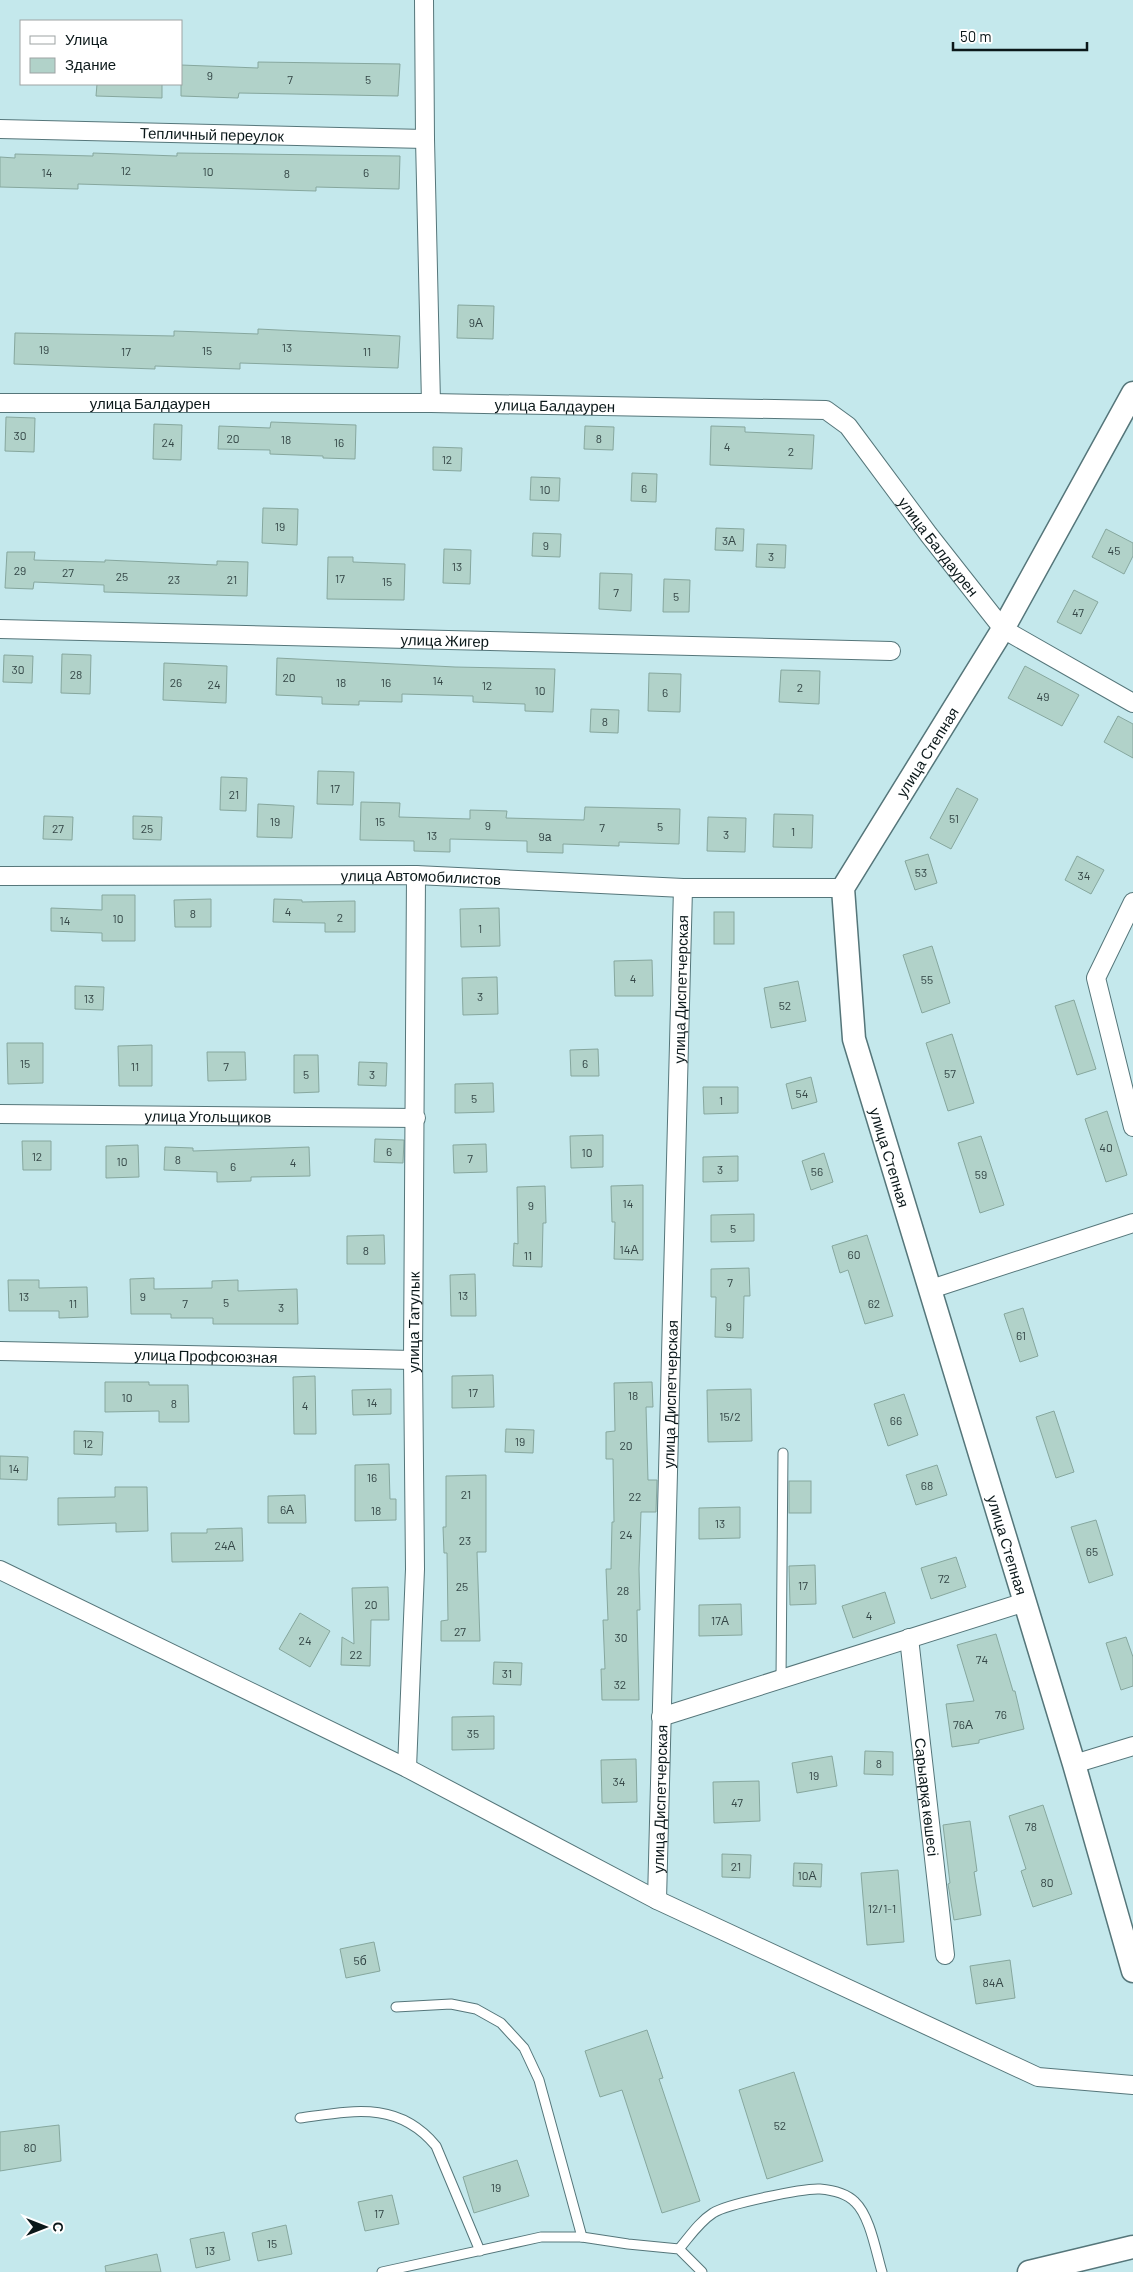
<svg xmlns="http://www.w3.org/2000/svg" width="1133" height="2272" font-family="Barlow,sans-serif">
  <style>
    .building { fill: #b1d2c9; stroke: #86a79e }
    .lines { fill: none; stroke-linecap: round; stroke-linejoin: round }
    .service-casing { stroke: #55767a; stroke-width: 11 }
    .minor-casing { stroke: #55767a; stroke-width: 20 }
    .tertiary-casing { stroke: #55767a; stroke-width: 25 }
    .service { stroke: #fff; stroke-width: 9 }
    .minor { stroke: #fff; stroke-width: 18 }
    .tertiary { stroke: #fff; stroke-width: 22 }
    .labels { text-anchor: middle; dominant-baseline: central; stroke-width: 4; stroke-linejoin: round; paint-order: stroke }
    .number-label { font-size: 12px; fill: #344646 }
    .street-label { font-size: 15px; fill: #0b181a; stroke: #fff }
  </style>
  <rect width="100%" height="100%" fill="#c4e8ec"/>
  <g class="building">
    <polygon points="258,62 400,64 398,96 239,93 238,98 181,96 181,65 258,68"/>
    <polygon points="97,84 162,84 162,98 96,96"/>
    <polygon points="93,153 177,156 177,153 400,156 399,189 316,187 316,191 78,184 78,189 0,187 0,157 15,158 15,154 93,156"/>
    <polygon points="458,305 494,306 493,339 457,338"/>
    <polygon points="258,329 400,336 398,368 240,363 240,369 155,366 155,369 14,364 15,333 174,336 174,331 258,334"/>
    <polygon points="6,417 35,418 34,452 5,451"/>
    <polygon points="271,422 356,425 355,459 323,458 323,456 270,454 270,450 218,449 219,426 270,428"/>
    <polygon points="154,424 182,425 181,460 153,459"/>
    <polygon points="585,426 614,427 613,450 584,449"/>
    <polygon points="711,426 745,427 745,432 814,435 812,469 710,465"/>
    <polygon points="433,447 462,448 461,471 433,470"/>
    <polygon points="632,473 657,474 656,502 631,501"/>
    <polygon points="531,477 560,478 559,501 530,500"/>
    <polygon points="263,508 298,509 297,545 262,543"/>
    <polygon points="716,528 744,529 743,551 715,550"/>
    <polygon points="1106,529 1133,543 1133,556 1124,574 1092,557"/>
    <polygon points="533,533 561,534 560,557 532,556"/>
    <polygon points="757,544 786,545 785,568 756,567"/>
    <polygon points="444,549 471,550 470,584 443,583"/>
    <polygon points="7,552 35,552 34,560 105,562 105,560 217,565 217,561 248,562 247,596 104,592 104,585 34,582 33,589 5,588"/>
    <polygon points="328,557 353,557 353,562 405,564 404,600 327,599"/>
    <polygon points="600,573 632,574 631,611 599,609"/>
    <polygon points="664,579 690,580 689,612 663,612"/>
    <polygon points="1074,590 1098,602 1081,634 1057,622"/>
    <polygon points="62,654 91,655 90,694 61,693"/>
    <polygon points="4,655 33,656 32,683 3,682"/>
    <polygon points="277,658 455,667 555,669 553,712 525,711 525,704 473,702 473,696 402,694 402,702 359,701 359,705 322,704 322,697 276,695"/>
    <polygon points="164,663 227,666 226,703 163,700"/>
    <polygon points="1025,666 1079,695 1062,726 1008,698"/>
    <polygon points="781,670 820,671 819,704 779,702"/>
    <polygon points="649,673 681,674 680,712 648,711"/>
    <polygon points="591,709 619,710 618,733 590,732"/>
    <polygon points="1118,716 1133,724 1133,758 1104,742"/>
    <polygon points="318,771 354,772 353,805 317,804"/>
    <polygon points="221,777 247,778 246,811 220,810"/>
    <polygon points="957,788 978,799 951,849 930,838"/>
    <polygon points="361,802 400,803 399,817 470,819 470,810 507,811 506,818 584,820 585,807 680,809 679,844 619,842 619,846 563,844 563,853 527,852 527,841 450,839 450,852 414,851 414,841 360,840"/>
    <polygon points="258,804 294,806 292,838 257,837"/>
    <polygon points="774,814 813,815 812,848 773,847"/>
    <polygon points="44,816 73,817 72,840 43,839"/>
    <polygon points="133,816 162,817 161,840 133,839"/>
    <polygon points="708,817 746,818 745,852 707,851"/>
    <polygon points="928,854 937,883 915,890 905,861"/>
    <polygon points="1077,856 1104,870 1091,894 1065,880"/>
    <polygon points="102,895 135,895 135,941 102,941 102,933 51,931 51,908 102,910"/>
    <polygon points="211,899 211,927 175,927 174,900"/>
    <polygon points="274,899 302,900 302,902 355,901 355,932 325,932 325,923 273,922"/>
    <polygon points="499,908 500,946 461,947 460,909"/>
    <rect x="714" y="912" width="20" height="32"/>
    <polygon points="932,946 950,1003 922,1013 903,955"/>
    <polygon points="652,960 653,996 615,996 614,961"/>
    <polygon points="497,977 498,1014 463,1015 462,978"/>
    <polygon points="798,981 806,1021 771,1028 764,988"/>
    <polygon points="75,986 104,987 103,1010 75,1009"/>
    <polygon points="1074,1000 1096,1069 1077,1075 1055,1006"/>
    <polygon points="952,1034 974,1103 948,1111 926,1043"/>
    <polygon points="7,1043 43,1043 43,1083 8,1084"/>
    <polygon points="152,1045 152,1086 119,1086 118,1046"/>
    <polygon points="598,1049 599,1076 571,1076 570,1050"/>
    <polygon points="207,1052 245,1052 246,1080 208,1081"/>
    <polygon points="294,1055 318,1055 319,1092 294,1093"/>
    <polygon points="359,1062 387,1063 386,1086 358,1085"/>
    <polygon points="811,1077 817,1102 792,1109 786,1084"/>
    <polygon points="493,1083 494,1112 455,1113 455,1084"/>
    <polygon points="703,1087 738,1087 738,1113 704,1114"/>
    <polygon points="1107,1111 1127,1175 1106,1182 1085,1119"/>
    <polygon points="603,1135 603,1167 571,1168 570,1136"/>
    <polygon points="981,1136 1004,1205 980,1213 958,1143"/>
    <polygon points="375,1139 404,1140 403,1163 374,1162"/>
    <polygon points="22,1141 51,1141 51,1170 23,1170"/>
    <polygon points="486,1144 487,1172 454,1173 453,1145"/>
    <polygon points="138,1145 139,1177 106,1178 106,1146"/>
    <polygon points="165,1147 193,1148 193,1151 309,1147 310,1176 251,1177 251,1181 217,1182 217,1172 164,1170"/>
    <polygon points="824,1153 833,1182 811,1190 802,1161"/>
    <polygon points="738,1156 738,1181 703,1182 703,1157"/>
    <polygon points="643,1185 643,1260 614,1259 615,1222 612,1222 611,1186"/>
    <polygon points="545,1186 546,1223 543,1223 542,1267 513,1266 514,1243 518,1244 517,1187"/>
    <polygon points="754,1214 754,1241 711,1242 711,1215"/>
    <polygon points="384,1235 385,1264 347,1264 347,1236"/>
    <polygon points="867,1235 893,1316 865,1324 848,1270 840,1273 832,1246"/>
    <polygon points="749,1268 750,1296 744,1296 743,1338 715,1337 716,1297 711,1297 711,1269"/>
    <polygon points="475,1274 476,1316 451,1316 450,1275"/>
    <polygon points="154,1278 154,1289 212,1288 212,1281 238,1280 238,1291 297,1289 298,1324 213,1324 213,1318 171,1318 171,1314 131,1314 130,1279"/>
    <polygon points="8,1280 39,1280 39,1288 87,1287 88,1317 59,1318 59,1311 9,1311"/>
    <polygon points="1023,1308 1038,1356 1020,1362 1004,1314"/>
    <polygon points="493,1375 494,1407 452,1408 452,1376"/>
    <polygon points="315,1376 316,1434 294,1434 293,1377"/>
    <polygon points="105,1382 149,1382 149,1385 188,1385 189,1422 159,1422 159,1411 105,1412"/>
    <polygon points="652,1382 653,1407 646,1407 648,1480 657,1480 656,1512 641,1512 639,1569 640,1610 637,1610 639,1700 602,1700 601,1669 605,1669 603,1620 608,1620 606,1569 611,1569 612,1522 614,1522 613,1459 606,1459 606,1432 615,1431 614,1383"/>
    <polygon points="391,1389 391,1414 353,1415 352,1390"/>
    <polygon points="751,1389 752,1441 708,1442 707,1390"/>
    <polygon points="904,1394 918,1435 888,1446 874,1404"/>
    <polygon points="1054,1411 1074,1472 1056,1478 1036,1417"/>
    <polygon points="506,1429 534,1430 533,1453 505,1452"/>
    <polygon points="74,1431 103,1432 102,1455 74,1454"/>
    <polygon points="0,1456 28,1457 27,1480 0,1479"/>
    <polygon points="389,1464 390,1499 396,1499 396,1520 355,1521 355,1465"/>
    <polygon points="937,1465 947,1495 916,1505 906,1475"/>
    <polygon points="486,1475 486,1552 477,1552 480,1641 441,1641 441,1621 448,1620 447,1553 444,1553 443,1527 446,1527 446,1476"/>
    <rect x="789" y="1481" width="22" height="32"/>
    <polygon points="115,1487 147,1487 148,1531 116,1532 116,1523 58,1525 58,1498 115,1497"/>
    <polygon points="305,1495 306,1523 268,1523 268,1496"/>
    <polygon points="740,1507 740,1538 699,1539 699,1508"/>
    <polygon points="1096,1520 1113,1575 1089,1583 1071,1527"/>
    <polygon points="242,1528 243,1561 172,1562 171,1533 207,1533 207,1529"/>
    <polygon points="956,1557 966,1587 931,1599 921,1568"/>
    <polygon points="815,1565 816,1604 790,1605 789,1566"/>
    <polygon points="388,1587 389,1620 371,1620 370,1666 341,1665 342,1637 354,1644 352,1588"/>
    <polygon points="885,1592 895,1623 853,1638 842,1606"/>
    <polygon points="741,1604 742,1635 699,1636 699,1605"/>
    <polygon points="300,1613 330,1631 310,1667 279,1649"/>
    <polygon points="996,1634 1013,1691 1015,1691 1024,1729 979,1740 979,1743 952,1747 946,1704 974,1701 957,1645"/>
    <polygon points="1126,1637 1133,1657 1133,1686 1121,1690 1106,1643"/>
    <polygon points="494,1662 522,1663 521,1685 493,1684"/>
    <polygon points="494,1716 494,1749 452,1750 452,1717"/>
    <polygon points="865,1751 893,1752 893,1775 864,1774"/>
    <polygon points="832,1756 837,1786 797,1793 792,1763"/>
    <polygon points="636,1759 637,1802 602,1803 601,1760"/>
    <polygon points="759,1781 760,1821 714,1823 713,1782"/>
    <polygon points="1043,1805 1072,1894 1033,1907 1021,1871 1026,1869 1009,1816"/>
    <polygon points="970,1821 977,1871 974,1872 981,1915 954,1920 948,1884 950,1883 943,1825"/>
    <polygon points="722,1854 751,1855 750,1878 722,1877"/>
    <polygon points="794,1863 822,1864 821,1887 793,1886"/>
    <polygon points="898,1870 904,1942 867,1945 861,1873"/>
    <polygon points="374,1942 380,1971 346,1978 340,1949"/>
    <polygon points="1010,1960 1015,1998 976,2004 970,1966"/>
    <polygon points="647,2030 663,2078 659,2079 700,2201 662,2213 622,2090 600,2097 585,2051"/>
    <polygon points="794,2072 823,2161 767,2179 739,2090"/>
    <polygon points="59,2125 61,2161 0,2171 0,2132"/>
    <polygon points="517,2160 529,2196 474,2213 463,2177"/>
    <polygon points="392,2195 399,2224 365,2231 358,2202"/>
    <polygon points="286,2225 292,2254 258,2261 252,2233"/>
    <polygon points="224,2232 230,2260 196,2268 190,2239"/>
    <polygon points="157,2254 161,2272 106,2272 105,2266"/>
  </g>
  <g class="lines">
    <g class="service-casing">
      <g id="service">
        <polyline points="781,1679 783,1453"/>
        <polyline points="396,2007 451,2004 476,2009 501,2023 524,2048 539,2080 582,2237"/>
        <path d="M300,2118c52,-7 98,-18 136,28l44,105"/>
        <path d="M679,2249c11,-13 20,-27 34,-36 13,-9 91,-25 107,-24 12,1 26,4 35,13 15,14 21,50 27,70"/>
        <polyline points="382,2272 541,2237 582,2237 628,2244 679,2249 702,2272"/>
      </g>
    </g>
    <g class="minor-casing">
      <g id="minor">
        <polyline points="424,0 425,139 431,403"/>
        <path id="s1" d="M0,129l425,10"/>
        <path id="s2" d="M0,403h431l395,7 22,16 81,109 74,94 130,74"/>
        <path id="s3" d="M0,629l891,22"/>
        <path id="s4" d="M0,876l416,-1 267,13h160"/>
        <polyline points="1133,902 1096,978 1133,1127"/>
        <path id="s5" d="M0,1114l416,4"/>
        <polyline points="931,1289 1133,1223"/>
        <path id="s6" d="M0,1351l413,9"/>
        <polyline points="0,1570 407,1768 657,1900 1038,2077 1133,2085"/>
        <path id="s7" d="M909,1638l36,317"/>
        <polyline points="661,1717 1025,1602"/>
        <polyline points="1074,1764 1133,1746"/>
        <path id="s8" d="M407,1768l8,-199 -2,-209 3,-485"/>
        <path id="s9" d="M657,1900l26,-1012"/>
      </g>
    </g>
    <g class="tertiary-casing">
      <g id="tertiary">
        <path id="s10" d="M1133,393l-130,236 -160,259 11,151 220,725 59,207"/>
        <polyline points="1029,2272 1133,2247"/>
      </g>
    </g>
    <use href="#service" class="service"/>
    <use href="#minor" class="minor"/>
    <use href="#tertiary" class="tertiary"/>
  </g>
  <g class="labels">
    <g class="number-label">
      <text x="210" y="75">9</text>
      <text x="290" y="79">7</text>
      <text x="368" y="79">5</text>
      <text x="126" y="170">12</text>
      <text x="208" y="171">10</text>
      <text x="47" y="172">14</text>
      <text x="366" y="172">6</text>
      <text x="287" y="173">8</text>
      <text x="476" y="322">9А</text>
      <text x="287" y="347">13</text>
      <text x="44" y="349">19</text>
      <text x="207" y="350">15</text>
      <text x="126" y="351">17</text>
      <text x="367" y="351">11</text>
      <text x="20" y="435">30</text>
      <text x="233" y="438">20</text>
      <text x="599" y="438">8</text>
      <text x="286" y="439">18</text>
      <text x="168" y="442">24</text>
      <text x="339" y="442">16</text>
      <text x="727" y="446">4</text>
      <text x="791" y="451">2</text>
      <text x="447" y="459">12</text>
      <text x="644" y="488">6</text>
      <text x="545" y="489">10</text>
      <text x="280" y="526">19</text>
      <text x="729" y="540">3А</text>
      <text x="546" y="545">9</text>
      <text x="1114" y="550">45</text>
      <text x="771" y="556">3</text>
      <text x="457" y="566">13</text>
      <text x="20" y="570">29</text>
      <text x="68" y="572">27</text>
      <text x="122" y="576">25</text>
      <text x="340" y="578">17</text>
      <text x="174" y="579">23</text>
      <text x="232" y="579">21</text>
      <text x="387" y="581">15</text>
      <text x="616" y="592">7</text>
      <text x="676" y="596">5</text>
      <text x="1078" y="612">47</text>
      <text x="18" y="669">30</text>
      <text x="76" y="674">28</text>
      <text x="289" y="677">20</text>
      <text x="438" y="680">14</text>
      <text x="176" y="682">26</text>
      <text x="341" y="682">18</text>
      <text x="386" y="682">16</text>
      <text x="214" y="684">24</text>
      <text x="487" y="685">12</text>
      <text x="800" y="687">2</text>
      <text x="540" y="690">10</text>
      <text x="665" y="692">6</text>
      <text x="1043" y="696">49</text>
      <text x="605" y="721">8</text>
      <text x="335" y="788">17</text>
      <text x="234" y="794">21</text>
      <text x="954" y="818">51</text>
      <text x="275" y="821">19</text>
      <text x="380" y="821">15</text>
      <text x="488" y="825">9</text>
      <text x="660" y="826">5</text>
      <text x="602" y="827">7</text>
      <text x="58" y="828">27</text>
      <text x="147" y="828">25</text>
      <text x="793" y="831">1</text>
      <text x="726" y="834">3</text>
      <text x="432" y="835">13</text>
      <text x="545" y="836">9а</text>
      <text x="921" y="872">53</text>
      <text x="1084" y="875">34</text>
      <text x="288" y="911">4</text>
      <text x="193" y="913">8</text>
      <text x="340" y="917">2</text>
      <text x="118" y="918">10</text>
      <text x="65" y="920">14</text>
      <text x="480" y="928">1</text>
      <text x="633" y="978">4</text>
      <text x="927" y="979">55</text>
      <text x="480" y="996">3</text>
      <text x="89" y="998">13</text>
      <text x="785" y="1005">52</text>
      <text x="25" y="1063">15</text>
      <text x="585" y="1063">6</text>
      <text x="135" y="1066">11</text>
      <text x="226" y="1066">7</text>
      <text x="950" y="1073">57</text>
      <text x="306" y="1074">5</text>
      <text x="372" y="1074">3</text>
      <text x="802" y="1093">54</text>
      <text x="474" y="1098">5</text>
      <text x="721" y="1100">1</text>
      <text x="1106" y="1147">40</text>
      <text x="389" y="1151">6</text>
      <text x="587" y="1152">10</text>
      <text x="37" y="1156">12</text>
      <text x="470" y="1158">7</text>
      <text x="178" y="1159">8</text>
      <text x="122" y="1161">10</text>
      <text x="293" y="1162">4</text>
      <text x="233" y="1166">6</text>
      <text x="720" y="1169">3</text>
      <text x="817" y="1171">56</text>
      <text x="981" y="1174">59</text>
      <text x="628" y="1203">14</text>
      <text x="531" y="1205">9</text>
      <text x="733" y="1228">5</text>
      <text x="629" y="1249">14А</text>
      <text x="366" y="1250">8</text>
      <text x="854" y="1254">60</text>
      <text x="528" y="1255">11</text>
      <text x="730" y="1282">7</text>
      <text x="463" y="1295">13</text>
      <text x="24" y="1296">13</text>
      <text x="143" y="1296">9</text>
      <text x="226" y="1302">5</text>
      <text x="73" y="1303">11</text>
      <text x="185" y="1303">7</text>
      <text x="874" y="1303">62</text>
      <text x="281" y="1307">3</text>
      <text x="729" y="1326">9</text>
      <text x="1021" y="1335">61</text>
      <text x="473" y="1392">17</text>
      <text x="633" y="1395">18</text>
      <text x="127" y="1397">10</text>
      <text x="372" y="1402">14</text>
      <text x="174" y="1403">8</text>
      <text x="305" y="1405">4</text>
      <text x="730" y="1416">15/2</text>
      <text x="896" y="1420">66</text>
      <text x="520" y="1441">19</text>
      <text x="88" y="1443">12</text>
      <text x="626" y="1445">20</text>
      <text x="14" y="1468">14</text>
      <text x="372" y="1477">16</text>
      <text x="927" y="1485">68</text>
      <text x="466" y="1494">21</text>
      <text x="635" y="1496">22</text>
      <text x="287" y="1509">6А</text>
      <text x="376" y="1510">18</text>
      <text x="720" y="1523">13</text>
      <text x="626" y="1534">24</text>
      <text x="465" y="1540">23</text>
      <text x="225" y="1545">24А</text>
      <text x="1092" y="1551">65</text>
      <text x="944" y="1578">72</text>
      <text x="803" y="1585">17</text>
      <text x="462" y="1586">25</text>
      <text x="623" y="1590">28</text>
      <text x="371" y="1604">20</text>
      <text x="869" y="1615">4</text>
      <text x="720" y="1620">17А</text>
      <text x="460" y="1631">27</text>
      <text x="621" y="1637">30</text>
      <text x="305" y="1640">24</text>
      <text x="356" y="1654">22</text>
      <text x="982" y="1659">74</text>
      <text x="507" y="1673">31</text>
      <text x="620" y="1684">32</text>
      <text x="1001" y="1714">76</text>
      <text x="963" y="1724">76А</text>
      <text x="473" y="1733">35</text>
      <text x="879" y="1763">8</text>
      <text x="814" y="1775">19</text>
      <text x="619" y="1781">34</text>
      <text x="737" y="1802">47</text>
      <text x="1031" y="1826">78</text>
      <text x="736" y="1866">21</text>
      <text x="807" y="1875">10А</text>
      <text x="1047" y="1882">80</text>
      <text x="882" y="1908">12/1-1</text>
      <text x="360" y="1960">5б</text>
      <text x="993" y="1982">84А</text>
      <text x="780" y="2125">52</text>
      <text x="30" y="2147">80</text>
      <text x="496" y="2187">19</text>
      <text x="379" y="2213">17</text>
      <text x="272" y="2243">15</text>
      <text x="210" y="2250">13</text>
    </g>
    <g class="street-label">
      <text stroke="none"><textPath href="#s1" startOffset="212">Тепличный переулок</textPath></text>
      <text stroke="none"><textPath href="#s2" startOffset="150">улица Балдаурен</textPath></text>
      <text stroke="none"><textPath href="#s2" startOffset="555">улица Балдаурен</textPath></text>
      <text stroke="none"><textPath href="#s2" startOffset="1004">улица Балдаурен</textPath></text>
      <text stroke="none"><textPath href="#s3" startOffset="445">улица Жигер</textPath></text>
      <text transform="translate(927 752) rotate(-58)">улица Степная</text>
      <text stroke="none"><textPath href="#s4" startOffset="421">улица Автомобилистов</textPath></text>
      <text stroke="none"><textPath href="#s9" startOffset="911">улица Диспетчерская</textPath></text>
      <text stroke="none"><textPath href="#s5" startOffset="208">улица Угольщиков</textPath></text>
      <text stroke="none"><textPath href="#s10" startOffset="849">улица Степная</textPath></text>
      <text stroke="none"><textPath href="#s8" startOffset="446">улица Татулык</textPath></text>
      <text stroke="none"><textPath href="#s6" startOffset="206">улица Профсоюзная</textPath></text>
      <text stroke="none"><textPath href="#s9" startOffset="506">улица Диспетчерская</textPath></text>
      <text stroke="none"><textPath href="#s10" startOffset="1254">улица Степная</textPath></text>
      <text stroke="none"><textPath href="#s7" startOffset="160">Сарыарқа көшесі</textPath></text>
      <text stroke="none"><textPath href="#s9" startOffset="101">улица Диспетчерская</textPath></text>
    </g>
  </g>
  <rect x="20" y="20" width="162" height="65" fill="#ffffff" stroke="#9da3a3"/>
  <rect x="30" y="36" width="25" height="8" fill="#ffffff" stroke="#9da3a3"/>
  <text x="65" y="45" font-size="15" fill="#0b181a">Улица</text>
  <rect x="30" y="58" width="25" height="15" fill="#b1d2c9" stroke="#9da3a3"/>
  <text x="65" y="70" font-size="15" fill="#0b181a">Здание</text>
  <g transform="translate(45 2227) rotate(90)" stroke="#ffffff" stroke-width="4" paint-order="stroke">
  <path d="M0-4L9 19L0 12L-9 19Z" fill="#0b181a"/>
  <text y="-8" font-size="14" font-weight="bold" text-anchor="middle" fill="#0b181a">С</text>
  </g>
  <path d="M953 42v8h134v-8" fill="none" stroke="#0b181a" stroke-width="2.5"/>
  <text x="960" y="42" font-size="15" fill="#0b181a" stroke="#ffffff" stroke-width="4" paint-order="stroke">50 m</text>
</svg>
